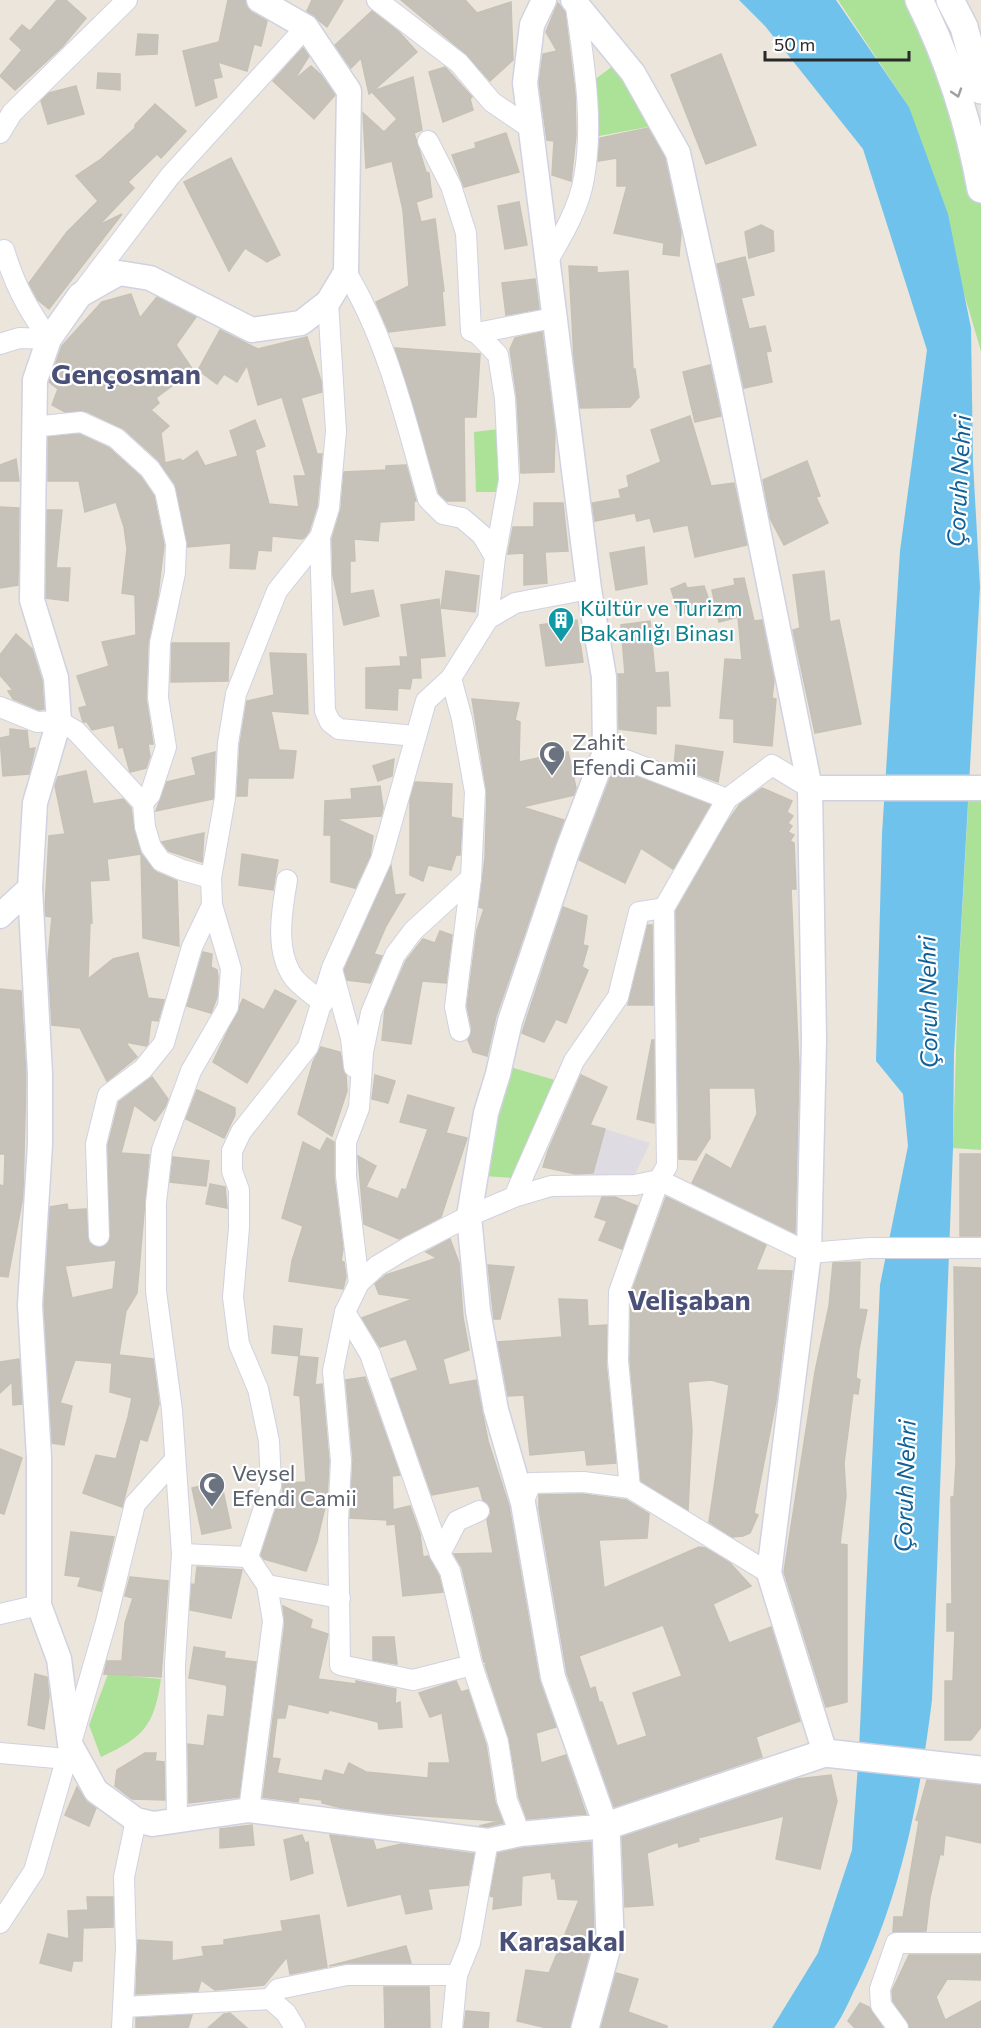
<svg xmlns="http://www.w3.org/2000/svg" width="981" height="2028" font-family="Commissioner,sans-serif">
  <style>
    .industrial { fill: #dedbe3 }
    .green { fill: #ace198 }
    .water { fill: #6fc2eb }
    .building { fill: #c6c2ba; stroke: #c6c1b5; stroke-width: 1.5; fill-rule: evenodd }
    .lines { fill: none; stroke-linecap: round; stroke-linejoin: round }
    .minor-casing { stroke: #d0d2e2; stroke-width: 22 }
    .tertiary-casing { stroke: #d0d2e2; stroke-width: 27 }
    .secondary-casing { stroke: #d0d2e2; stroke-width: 30 }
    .minor { stroke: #fff; stroke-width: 20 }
    .tertiary { stroke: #fff; stroke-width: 24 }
    .secondary { stroke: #fff; stroke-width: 27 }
    .oneway { stroke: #9f9f9f }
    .labels { text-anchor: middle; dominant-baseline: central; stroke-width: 4.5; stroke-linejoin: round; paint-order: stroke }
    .culture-label { font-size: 22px; fill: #0d838f; stroke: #fff; text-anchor: start }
    .worship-label { font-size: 22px; fill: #5b616d; stroke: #fff; text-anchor: start }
    .water-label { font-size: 24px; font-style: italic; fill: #105f96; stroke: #fff }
    .district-label { font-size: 28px; font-weight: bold; fill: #4a5078; stroke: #fff }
  </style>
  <rect width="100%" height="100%" fill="#ebe5db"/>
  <polygon class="industrial" points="605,1129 650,1143 633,1178 593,1177"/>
  <g class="green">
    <polygon points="838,0 919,0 981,189 981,351 909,107"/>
    <polygon points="613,66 632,88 653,126 599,136 594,80"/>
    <polygon points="499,429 501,462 499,492 476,492 474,432"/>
    <polygon points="981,788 981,1150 953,1148 958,986 969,789"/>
    <polygon points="510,1067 555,1080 512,1178 484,1176"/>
    <path d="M108,1674l53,5c-7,48 -18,58 -60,78l-12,-32z"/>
  </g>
  <path class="water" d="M739,0h97l73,107 39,107 23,114 2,135 7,124 -26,467 -1,94 -21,552c-12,96 -31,196 -74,283 -8,15 -14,32 -24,45h-62l46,-75 34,-103 7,-100 21,-465 28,-139 -5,-52 -27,-33 6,-227 18,-283 27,-201 -64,-201 -98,-123z"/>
  <g class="building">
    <polygon points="57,0 66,0 86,18 62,47 15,90 0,76 22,50 10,39 22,25 30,31"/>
    <polygon points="228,0 245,0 251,12 267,21 261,46 254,44 247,71 218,62 222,77 213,79 217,97 196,106 183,51 219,42"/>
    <polygon points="312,0 343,0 327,27 307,11"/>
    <polygon points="401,0 465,0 477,13 511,2 513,60 490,81 466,54"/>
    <polygon points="558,3 565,12 575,93 576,135 571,181 552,175 554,141 547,140 539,83 543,54 557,51 546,32"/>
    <polygon points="372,11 399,32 417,52 373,91 413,77 422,130 414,133 426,172 429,173 432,197 416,202 421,222 435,219 444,291 442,291 445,325 389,332 376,302 409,286 403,210 392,161 366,168 363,113 384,132 397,119 372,92 369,94 361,58 351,68 335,45"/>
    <polygon points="138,34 158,35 157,54 136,55"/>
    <polygon points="303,48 309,56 294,80 311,66 321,75 335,95 314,119 273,81"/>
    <polygon points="721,54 756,145 706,164 671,75"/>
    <polygon points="445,67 472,97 470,99 473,110 443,122 429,72"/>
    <polygon points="98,73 120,74 120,90 97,88"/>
    <polygon points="76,86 84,114 48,124 41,101 49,93"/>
    <polygon points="155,104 186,131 161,158 157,154 128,182 134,188 99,225 122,214 49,309 38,300 29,283 67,232 98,201 76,176 101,159 135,128 135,125"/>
    <polygon points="648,128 665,158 681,232 679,256 663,254 664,243 614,233 627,186 617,186 617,158 598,161 600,138"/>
    <polygon points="506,133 519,172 464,187 452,155 476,148 475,143"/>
    <polygon points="231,158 280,255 267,262 245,248 229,271 184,182"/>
    <polygon points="519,202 527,245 505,249 498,206"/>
    <polygon points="761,225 773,231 774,251 749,258 745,232"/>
    <polygon points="745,257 754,295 741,298 749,329 765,326 771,351 766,352 772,382 744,388 717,264"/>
    <polygon points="569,266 597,267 597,273 628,271 633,369 635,369 639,397 630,407 580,408 574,358"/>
    <polygon points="535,279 539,309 506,315 502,283"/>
    <polygon points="131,294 140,318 157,297 196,317 176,345 193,370 156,398 159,403 151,410 169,426 161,433 165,463 180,459 183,461 197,451 205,466 238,456 230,431 255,420 265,446 255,450 269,504 299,507 294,476 306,476 282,397 258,405 247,365 237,382 224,374 217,384 198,370 220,330 258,349 307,337 321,381 322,392 301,398 317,454 322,454 317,506 309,531 305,537 302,539 272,536 271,551 258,550 255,569 230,568 231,543 188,547 175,484 158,460 124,429 86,411 65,412 52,405 58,389 49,382 62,346 102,302"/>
    <polygon points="542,332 555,430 554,472 521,473 517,398 510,349 515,338"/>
    <polygon points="395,348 480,354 476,417 464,417 465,501 447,501 439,493"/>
    <polygon points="710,365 721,416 695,422 683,372"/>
    <polygon points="690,416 711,486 734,483 747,545 695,557 688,525 654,532 650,518 637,521 635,513 595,521 592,503 621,498 619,490 629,487 627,476 661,462 651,430"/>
    <polygon points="79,434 109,448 141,477 154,496 164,545 158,595 148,643 146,698 153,744 148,744 150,756 146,768 130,772 123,747 119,748 114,725 92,730 87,722 83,722 79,708 87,706 77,676 109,666 102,642 136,635 135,595 122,593 127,549 124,527 116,502 85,512 79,481 48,481 48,437"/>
    <polygon points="16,459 19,481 0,481 0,465"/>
    <polygon points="807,461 820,496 816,497 828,523 784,545 770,518 763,480"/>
    <polygon points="406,465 416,501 414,501 414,520 380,522 378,541 354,539 355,561 350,561 350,594 373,590 379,616 344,625 333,576 332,539 341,509 344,472 386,470 386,466"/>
    <polygon points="534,503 563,503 568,551 545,552 547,583 524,585 524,553 508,554 513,527 534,527"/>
    <polygon points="0,507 19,508 18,585 0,588"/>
    <polygon points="47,510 62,510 56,568 70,568 68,601 46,598"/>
    <polygon points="644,547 647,584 616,590 610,553"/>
    <polygon points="446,571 479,576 475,612 441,608"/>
    <polygon points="824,571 830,622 839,620 861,724 815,733 793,630 800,628 793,575"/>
    <polygon points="744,578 754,621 762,620 774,680 772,698 776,699 772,746 734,742 734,719 720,718 725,659 742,660 738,617 719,622 712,590 735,585 734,579"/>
    <polygon points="685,583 687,588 704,586 710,603 679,615 671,589"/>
    <polygon points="439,599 445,656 420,658 421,678 412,678 410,689 398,688 397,710 366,708 366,668 401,666 400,657 408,657 401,605"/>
    <polygon points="577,620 583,662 546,666 540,625"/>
    <polygon points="650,621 655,673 668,672 670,706 656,706 656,734 619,729 618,674 625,674 621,625"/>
    <polygon points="16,634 32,649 42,681 44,709 39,710 13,699 8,691 13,690 0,675 0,655"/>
    <polygon points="172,643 229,643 228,681 171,682"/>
    <polygon points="270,653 306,654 308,714 271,711 279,750 296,751 293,778 248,778 247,796 237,796 240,744 247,701 274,695"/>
    <polygon points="472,699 519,703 515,720 520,722 519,762 568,752 576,788 574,795 522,807 564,820 496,1016 487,1056 473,1052 468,1040 472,1029 467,1006 477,930 484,909 479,907 485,858 487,793"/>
    <polygon points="10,729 27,731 29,749 35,748 29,774 3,776 0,738 10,736"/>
    <polygon points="676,745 723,752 718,782 674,766"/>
    <polygon points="215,752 213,799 156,811 167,782 196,775 192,758"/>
    <polygon points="394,759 392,776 378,781 373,766"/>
    <polygon points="614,768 710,805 673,869 641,848 625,883 579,860"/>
    <polygon points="86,771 93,804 123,799 131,808 134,830 141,854 156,872 177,881 179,946 143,938 141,854 107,859 109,880 90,881 92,923 90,923 88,979 113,959 138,953 148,998 164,1000 158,1021 151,1020 148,1044 146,1046 125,1042 137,1057 107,1081 80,1028 52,1025 48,960 52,917 46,916 45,910 49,836 65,834 55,786 58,777"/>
    <polygon points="415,782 452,784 451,817 462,819 460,855 456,855 451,870 428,865 423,881 410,875 410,800"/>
    <polygon points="380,786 383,808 381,816 336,819 373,836 370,856 355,888 331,882 331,835 324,835 325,801 352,799 351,789"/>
    <polygon points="762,788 792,801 787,812 793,816 788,823 792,826 788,832 794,835 790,841 794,843 796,889 791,889 799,1068 795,1233 692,1183 706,1154 731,1169 757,1114 755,1088 709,1088 710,1138 696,1160 679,1159 676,911 726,824 740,804"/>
    <polygon points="204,833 202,862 169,851 162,842"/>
    <polygon points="242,854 278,860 273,890 239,885"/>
    <polygon points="391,866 395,895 405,894 386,926 374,954 382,956 370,983 347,980 344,970"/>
    <polygon points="563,907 587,916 583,945 588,946 582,967 588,970 566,1023 556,1019 544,1042 522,1033"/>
    <polygon points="648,925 652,925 653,1005 628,1005"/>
    <polygon points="440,931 452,935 446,983 422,981 411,1044 382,1040 385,1009 406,961 423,939 435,943"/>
    <polygon points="203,952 212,954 211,967 217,970 218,977 217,997 211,1013 187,1006"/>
    <polygon points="0,989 21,991 26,1074 23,1196 8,1277 0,1276 0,1185 4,1186 5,1154 0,1154"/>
    <polygon points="275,990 296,1001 247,1083 213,1062 243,999 264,1010"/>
    <polygon points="652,1040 654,1040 654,1123 637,1119"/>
    <polygon points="321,1047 340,1052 346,1075 347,1091 332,1136 298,1114 313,1062"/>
    <polygon points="375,1075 395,1081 388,1103 372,1099"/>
    <polygon points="581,1075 607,1087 590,1125 605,1129 593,1173 576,1174 543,1167 548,1151"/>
    <path d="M152,1077l16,22 -3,8 -10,14 -21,-16 -13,48 28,2 -12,138 -11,18 -7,44 34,4 6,45 -12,37 -7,-2 -18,68 -39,-14 13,-38 20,4 12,-42 4,-19 -22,-6 2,-29 -37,-3 -15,43 12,3 -8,39 -12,-2 -8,-138 6,-98 17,-3 1,6 18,-1 3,34 10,5 10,-6 -1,-97 11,-43zM116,1260l-3,29 -41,9 -7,-32z"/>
    <polygon points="197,1090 235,1108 235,1115 224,1138 186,1119"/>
    <polygon points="408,1095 454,1108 446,1133 467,1138 441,1217 399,1239 364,1224 358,1156 376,1166 366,1187 398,1199 402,1189 406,1190 428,1129 400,1122"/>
    <polygon points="327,1138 334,1142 334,1177 343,1249 341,1261 344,1262 346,1277 343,1289 289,1281 292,1261 303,1226 282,1218 303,1142 320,1151"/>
    <rect x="960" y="1154" width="21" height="82"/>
    <polygon points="173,1157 209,1161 206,1186 170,1182"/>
    <polygon points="210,1184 225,1187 227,1208 206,1204"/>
    <polygon points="602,1197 615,1197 637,1206 622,1249 599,1240 607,1221 595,1217"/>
    <polygon points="666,1197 766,1245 756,1270 792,1271 776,1401 754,1513 758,1515 750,1533 743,1536 732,1537 709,1522 729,1385 711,1380 688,1382 692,1430 688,1510 641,1481 630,1361 631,1294"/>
    <polygon points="450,1239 459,1263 463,1317 469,1350 443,1359 449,1385 476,1380 488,1441 509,1506 539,1679 556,1727 536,1733 541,1763 566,1755 586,1814 527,1819 519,1797 509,1738 485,1665 487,1664 484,1662 462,1568 454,1554 493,1553 487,1520 491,1513 490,1507 483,1500 479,1486 432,1495 391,1379 418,1370 406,1339 380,1347 362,1318 413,1299 379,1294 375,1284 386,1275 437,1258 426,1252"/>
    <polygon points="860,1262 859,1309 867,1310 859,1349 856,1378 860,1380 858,1394 853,1393 844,1463 846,1496 840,1544 847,1545 847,1702 826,1707 784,1572 815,1372 829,1306 833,1263"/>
    <polygon points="488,1265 514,1267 500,1319 494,1319"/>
    <polygon points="954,1267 981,1268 981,1727 971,1740 945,1740 945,1681 953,1681 955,1631 947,1631 947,1604 952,1604 951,1497 954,1497 956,1463"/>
    <polygon points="559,1299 587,1300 588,1326 607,1325 606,1362 616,1463 587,1465 585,1450 530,1455 524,1395 508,1396 498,1342 562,1337"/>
    <polygon points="274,1326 302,1329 299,1356 272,1353"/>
    <polygon points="299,1356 318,1358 315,1385 322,1384 329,1461 327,1499 317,1541 306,1571 264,1559 261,1555 276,1509 282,1510 283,1483 306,1482 300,1396 294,1395"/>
    <polygon points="19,1359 22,1404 13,1405 12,1382 0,1393 0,1362"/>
    <polygon points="365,1377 400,1475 392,1476 393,1510 410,1506 420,1534 423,1557 428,1556 439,1576 443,1592 403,1596 395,1524 387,1525 387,1520 350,1518 353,1460 346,1380"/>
    <polygon points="0,1449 22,1458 4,1514 0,1513"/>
    <polygon points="221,1481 231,1528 202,1534 192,1488"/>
    <path d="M582,1494l44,6 23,14 -2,24 -48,2 5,48 95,-41 6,1 25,15 21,23 -38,18 16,39 42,-16 29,94 -44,16 6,20 -148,50 -47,-134 -28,-164v-14zM663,1625l19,51 -49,17 14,43 -30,10 -15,-44h-3l-4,-15 -5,2 -11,-33z"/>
    <polygon points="71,1532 114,1537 101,1591 78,1586 81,1577 65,1575"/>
    <polygon points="197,1567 242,1570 231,1618 190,1610 192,1584 195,1585"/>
    <polygon points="130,1577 168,1581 161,1677 104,1674 107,1661 122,1661 125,1623 133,1598 125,1596"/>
    <polygon points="283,1606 312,1620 310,1628 328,1634 318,1679 356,1684 356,1681 396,1689 395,1704 400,1702 402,1727 379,1729 378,1722 329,1710 328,1713 288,1704 285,1718 277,1718 272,1758 280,1759 277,1773 322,1781 325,1770 344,1775 349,1763 366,1772 428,1778 429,1763 450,1763 442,1713 430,1717 419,1693 456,1681 461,1692 468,1690 486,1745 495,1802 503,1823 487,1827 479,1826 500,1821 380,1813 342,1808 322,1803 322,1800 299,1797 298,1802 263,1797 285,1623"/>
    <polygon points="373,1637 394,1637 397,1664 373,1660"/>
    <polygon points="194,1647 225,1652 224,1658 256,1662 239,1797 189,1803 188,1744 204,1746 208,1715 224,1717 227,1688 226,1685 189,1678"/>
    <polygon points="35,1674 47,1677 49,1696 44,1729 28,1725"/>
    <polygon points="145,1753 156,1753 155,1761 164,1762 165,1800 132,1799 115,1786 117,1770"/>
    <polygon points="831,1775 837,1801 820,1869 776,1859 784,1816 698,1838 699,1841 679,1847 678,1842 647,1853 653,1905 625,1907 622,1837 797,1779"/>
    <polygon points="927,1780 981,1785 981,1843 945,1835 943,1855 940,1854 930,1897 926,1931 893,1932 894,1917 903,1917 919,1821 916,1820"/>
    <polygon points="77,1787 87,1802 96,1808 89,1826 65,1815"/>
    <polygon points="252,1825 254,1845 220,1848 220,1829"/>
    <polygon points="302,1835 305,1843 308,1842 313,1873 291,1880 284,1840"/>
    <polygon points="330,1835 373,1840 376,1850 401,1844 474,1854 468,1885 428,1889 432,1909 406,1914 401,1894 348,1906"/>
    <polygon points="591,1842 594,1934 570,2028 547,2028 517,2021 526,1970 549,1973 579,1900 558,1899 555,1878 552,1879 551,1872 522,1876 521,1905 493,1909 494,1897 490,1896 498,1853 522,1848"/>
    <polygon points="87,1897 113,1897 113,1927 83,1928 82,1961 73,1961 71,1971 40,1963 48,1934 69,1939 68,1911 88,1910"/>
    <polygon points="319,1915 327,1967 290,1974 287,1957 264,1985 215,1990 201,1980 198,1991 136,1994 138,1940 172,1942 172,1961 204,1956 202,1947 224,1945 224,1940 283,1931 281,1921"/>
    <polygon points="406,1946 411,1963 347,1963 329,1966"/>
    <polygon points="909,1955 981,1955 981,1980 947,1979 936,1997 945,2020 981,2001 981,2028 910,2028 893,2001 892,1991"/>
    <polygon points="616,1973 638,1979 628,2012 667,2026 667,2028 601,2028"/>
    <polygon points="384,1987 429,1987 430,2028 385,2028"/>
    <polygon points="860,2003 869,2007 883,2028 855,2028 848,2021"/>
    <polygon points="466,2011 489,2013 488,2028 464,2028"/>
    <polygon points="230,2013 247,2028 208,2028 224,2014"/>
    <polygon points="192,2015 188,2028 136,2028 136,2018"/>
  </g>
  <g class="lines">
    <g class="minor-casing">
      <g id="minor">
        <polyline points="377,0 459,63 492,102 530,128"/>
        <polyline points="0,133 12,113 127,0"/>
        <polyline points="428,141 451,186 466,233 471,331 477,333 498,355 505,399 509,480 495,557"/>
        <path d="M4,250c11,36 23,58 45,89"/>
        <path d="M547,262c15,-26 32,-54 37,-84 10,-56 0,-115 -8,-171"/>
        <path d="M346,272c42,69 60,150 82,227l15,15 19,4 20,17 13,22 -7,62"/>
        <polyline points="82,292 170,176 306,27"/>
        <polyline points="477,333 553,318"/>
        <polyline points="0,344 19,338 49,339"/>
        <polyline points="33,427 81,422 116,438 150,469 165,491 176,544 175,573 160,643 158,698 166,747 150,795 143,803"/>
        <polyline points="320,537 325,711 330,722 339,729 416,736"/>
        <polyline points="451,678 462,719 475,792 471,878 455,1007 460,1031"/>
        <polyline points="0,707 37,722 59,721 76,731 143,803 145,827 151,847 161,861 182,870 211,878"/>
        <polyline points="605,752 727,799 772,765 810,788"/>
        <path d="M287,880c-5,30 -13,71 7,98 7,9 20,17 29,25"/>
        <polyline points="333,973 351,1038 354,1067"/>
        <polyline points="514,1197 574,1061 618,997 639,912 664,908"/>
        <polyline points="99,1236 96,1144 108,1095 143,1069 164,1043 192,947 212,905 211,878 225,798 228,743 236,694 277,591 320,537 329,508 336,431 328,302"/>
        <polyline points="359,1283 346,1176 346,1142 359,1108 363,1052 371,1013 395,955 413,931 471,878"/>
        <polyline points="345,1312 370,1354 440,1554 450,1571 472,1665 498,1742 507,1800 520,1834"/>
        <polyline points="630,1488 618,1361 619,1292 659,1180 667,1166 664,908 727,799"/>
        <polyline points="523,1503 531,1483 583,1482 630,1488 769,1573"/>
        <polyline points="182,1554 248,1557"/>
        <polyline points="440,1554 457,1521 479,1511"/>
        <polyline points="267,1585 340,1598"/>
        <polyline points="0,1614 39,1605"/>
        <polyline points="472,1665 413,1680 340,1665 338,1521 341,1461 333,1371 345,1312 359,1283 377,1266 407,1248 469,1216 514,1197 551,1186 635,1185 659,1180 809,1253 870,1248 981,1248"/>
        <polyline points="0,1753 67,1759"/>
        <polyline points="249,1810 273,1621 267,1585 248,1557 271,1486 269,1441 258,1389 239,1344 233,1297 239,1228 239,1190 232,1171 232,1151 241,1132 308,1047 332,968 381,860 426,701 451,678 488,619 515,603 589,589"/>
        <polyline points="177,1819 175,1664 182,1554 172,1410 156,1291 156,1203 162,1150 191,1071 228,1007 231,969 212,905"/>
        <polyline points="0,1923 34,1871 106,1622 135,1504 174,1461"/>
        <polyline points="270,1999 278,1989 347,1975 457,1975"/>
        <polyline points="124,2007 270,1999 286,2013 295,2028"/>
        <polyline points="122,2028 126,1948 124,1877 136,1820"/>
        <polyline points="452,2028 457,1975 470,1943 488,1841"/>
        <polyline points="898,2028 881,2005 880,1989 896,1943 981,1943"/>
      </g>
    </g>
    <g class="tertiary-casing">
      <g id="tertiary">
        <polyline points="573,0 633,73 678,153 730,390 810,788 814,1040 809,1253 769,1573 825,1753"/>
        <polyline points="810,788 981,788"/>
        <polyline points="30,888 40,1074 40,1144 30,1305 39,1457 39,1605 59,1659 70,1744 96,1791 136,1820 153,1824 249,1810 488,1841 520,1834 606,1826 553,1677 523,1503 496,1410 478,1311 469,1216 486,1113 498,1074 510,1021 568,849 605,752 604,677 589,589 525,83 532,25 544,0"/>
        <polyline points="0,916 30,888 35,803 59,721 56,678 32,600 35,380 49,339 80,295 119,273 150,278 252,330 301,323 328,302 346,272 349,91 306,27 259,0"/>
      </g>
    </g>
    <g class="secondary-casing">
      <g id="secondary">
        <path d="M919,0c30,60 50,123 62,189"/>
        <polyline points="950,0 964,27 981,90"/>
        <polyline points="585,2028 610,1936 606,1826 825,1753 981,1770"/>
      </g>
    </g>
    <use href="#minor" class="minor"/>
    <use href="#tertiary" class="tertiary"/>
    <use href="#secondary" class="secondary"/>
  </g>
  <defs><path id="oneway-chevron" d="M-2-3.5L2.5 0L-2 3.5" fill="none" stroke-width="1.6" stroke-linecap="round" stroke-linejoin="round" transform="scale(1.5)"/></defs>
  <use class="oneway" href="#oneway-chevron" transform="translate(957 93) rotate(72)"/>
  <defs>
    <g id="building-pin" transform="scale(1.35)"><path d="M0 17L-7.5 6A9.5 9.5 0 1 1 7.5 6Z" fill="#0f9aa8" stroke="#fff"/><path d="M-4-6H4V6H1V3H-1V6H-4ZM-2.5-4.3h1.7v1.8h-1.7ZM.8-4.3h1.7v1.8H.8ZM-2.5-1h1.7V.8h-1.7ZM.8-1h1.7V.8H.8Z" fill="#fff"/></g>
    <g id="mosque-pin" transform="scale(1.35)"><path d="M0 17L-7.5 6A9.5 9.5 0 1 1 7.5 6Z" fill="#6b7280" stroke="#fff"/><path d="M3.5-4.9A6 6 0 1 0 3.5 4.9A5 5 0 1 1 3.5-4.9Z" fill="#fff"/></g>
  </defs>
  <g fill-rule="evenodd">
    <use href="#building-pin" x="561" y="620"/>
    <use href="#mosque-pin" x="552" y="754"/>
    <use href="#mosque-pin" x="212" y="1485"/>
  </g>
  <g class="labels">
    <g class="culture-label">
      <text x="580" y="607">Kültür ve Turizm<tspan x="580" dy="25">Bakanlığı Binası</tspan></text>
    </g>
    <g class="worship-label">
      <text x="572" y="741">Zahit<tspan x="572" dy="25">Efendi Camii</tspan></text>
      <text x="232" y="1472">Veysel<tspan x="232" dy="25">Efendi Camii</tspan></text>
    </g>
    <g class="water-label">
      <text transform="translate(958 481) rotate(-87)">Çoruh Nehri</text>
      <text transform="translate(927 1002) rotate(-91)">Çoruh Nehri</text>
      <text transform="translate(904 1486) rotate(-88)">Çoruh Nehri</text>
    </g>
    <g class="district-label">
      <text x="126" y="373">Gençosman</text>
      <text x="689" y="1299">Velişaban</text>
      <text x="562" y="1940">Karasakal</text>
    </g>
  </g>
  <path d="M765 51v9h144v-9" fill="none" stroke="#292929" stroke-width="3"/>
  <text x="774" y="51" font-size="18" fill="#292929" stroke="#ffffff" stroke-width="4.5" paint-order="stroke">50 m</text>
</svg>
